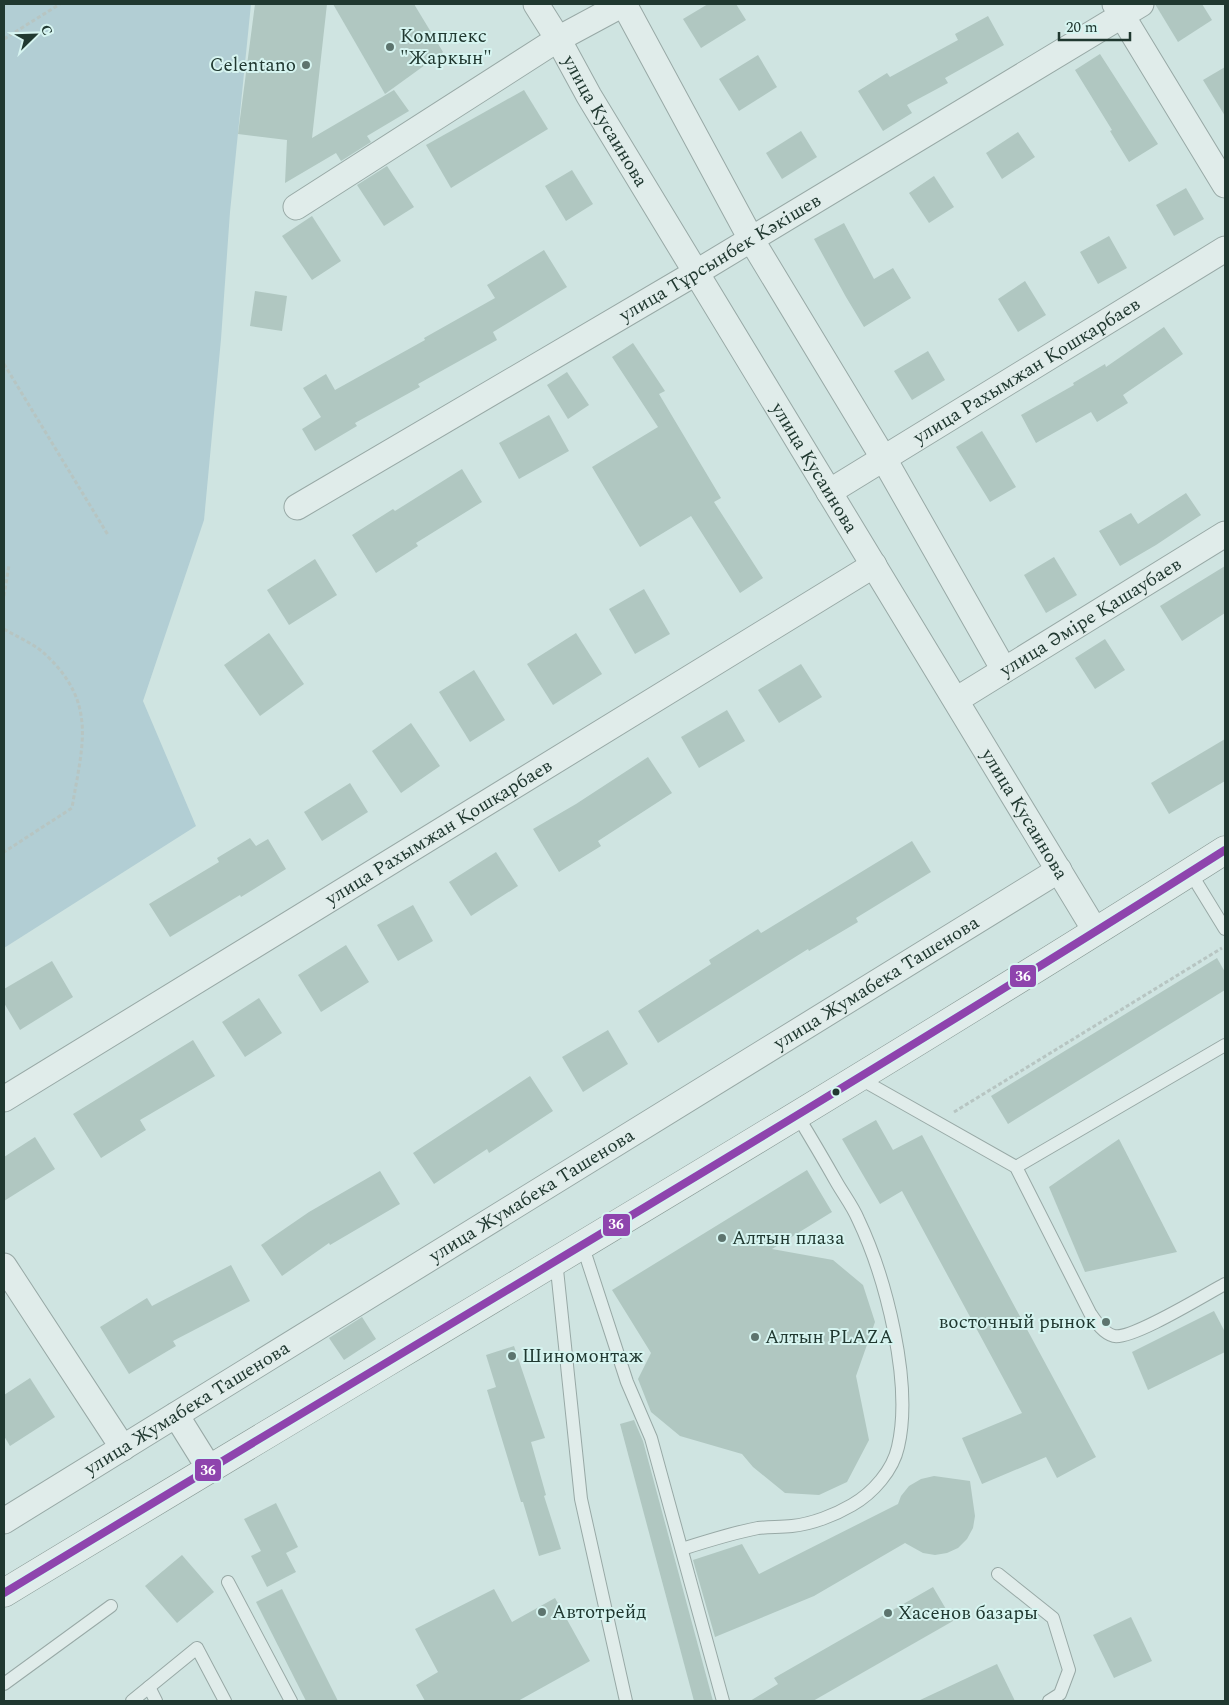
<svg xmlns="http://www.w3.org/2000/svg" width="1229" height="1705" font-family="Spectral,serif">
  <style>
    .green { fill: #b2ced4 }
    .building { fill: #b0c7c1 }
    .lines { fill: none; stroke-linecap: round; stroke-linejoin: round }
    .service-casing { stroke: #98a9a6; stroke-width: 14 }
    .minor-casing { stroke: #98a9a6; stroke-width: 27 }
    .secondary-casing { stroke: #889995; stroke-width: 29 }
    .path { stroke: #b7c5c2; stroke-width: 3; stroke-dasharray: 4 2.5; stroke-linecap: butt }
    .service { stroke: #e0ecea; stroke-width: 12 }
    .minor { stroke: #e0ecea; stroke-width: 25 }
    .secondary { stroke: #e0ecea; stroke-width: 28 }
    .bus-1-casing { stroke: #d6f4f0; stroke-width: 11 }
    .bus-1 { stroke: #8e44ad; stroke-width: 8 }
    .poi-dot { fill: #5d746e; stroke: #d6f4f0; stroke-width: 2 }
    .bus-dot { fill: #203830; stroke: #d6f4f0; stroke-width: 2 }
    .labels { text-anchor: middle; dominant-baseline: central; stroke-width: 4; stroke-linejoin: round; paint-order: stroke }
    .poi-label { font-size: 19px; fill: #203830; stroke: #d6f4f0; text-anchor: start }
    .street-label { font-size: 19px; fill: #203830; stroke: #d6f4f0 }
    .line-badge { stroke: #d6f4f0; stroke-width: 2 }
    .badge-label { font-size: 14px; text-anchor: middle; font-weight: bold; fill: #fff }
  </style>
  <rect width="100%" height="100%" fill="#cfe4e1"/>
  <polygon class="green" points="4,4 251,4 230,212 221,339 204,520 143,701 196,826 4,948"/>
  <g class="building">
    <polygon points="255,4 327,4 312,138 394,90 409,111 367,136 371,142 341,161 336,153 285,183 287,140 238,134"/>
    <polygon points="333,4 414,4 443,52 385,94"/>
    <polygon points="708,4 736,4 746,20 701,48 683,19"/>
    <polygon points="1155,4 1202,4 1212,20 1178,42"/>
    <polygon points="988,16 1004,45 945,78 948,83 907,105 912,113 883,131 858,91 887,73 890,77 958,40 955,34"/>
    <polygon points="1100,54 1158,144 1129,162 1110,131 1112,130 1075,70"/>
    <polygon points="758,55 777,87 739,111 719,79"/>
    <polygon points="1225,67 1225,116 1203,80"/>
    <polygon points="524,90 548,129 451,188 426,145"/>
    <polygon points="801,131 817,157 782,179 766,153"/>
    <polygon points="1018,132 1035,157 1002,179 986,153"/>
    <polygon points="387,166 414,207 384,226 357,185"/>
    <polygon points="572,170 593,204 566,221 545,186"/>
    <polygon points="934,176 954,207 929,223 909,193"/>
    <polygon points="1186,188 1204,219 1174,236 1156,205"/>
    <polygon points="312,216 341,261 312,280 282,236"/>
    <polygon points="844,223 874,279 893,268 911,298 864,327 846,297 814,239"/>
    <polygon points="1109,236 1127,268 1098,284 1080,252"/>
    <polygon points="544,250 567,287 493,332 497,340 418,384 420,387 355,423 357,426 315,451 302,429 321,417 303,388 326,374 335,390 425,340 424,338 495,298 487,285"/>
    <polygon points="1025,281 1046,315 1018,332 998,299"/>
    <polygon points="255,291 287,296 282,331 250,326"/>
    <polygon points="1164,327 1183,354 1123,395 1128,403 1097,422 1091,412 1036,443 1021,415 1074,385 1073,383 1105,364 1106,367"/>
    <polygon points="633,343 665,391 659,394 721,498 714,502 763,578 740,593 691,516 640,547 592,467 658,427 612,357"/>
    <polygon points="928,351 945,380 912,400 894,371"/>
    <polygon points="567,372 589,405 568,419 547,385"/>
    <polygon points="549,415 569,451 519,479 499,443"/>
    <polygon points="982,431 1016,487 990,502 956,447"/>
    <polygon points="462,469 482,502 416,543 418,546 376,573 352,535 393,509 395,511"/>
    <polygon points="1186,493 1201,515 1156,545 1120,566 1099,531 1131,513 1138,524"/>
    <polygon points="1054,557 1077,595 1046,613 1024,575"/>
    <polygon points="315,559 337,595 289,625 267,590"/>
    <polygon points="1225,566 1225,613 1182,641 1160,606"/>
    <polygon points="644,589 670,634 635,654 609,609"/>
    <polygon points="269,633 304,684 260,716 224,665"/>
    <polygon points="576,633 602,674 553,705 527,664"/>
    <polygon points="1105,639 1125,670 1095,689 1075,658"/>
    <polygon points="801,664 822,697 779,723 758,690"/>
    <polygon points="474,670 505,720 470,742 439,692"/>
    <polygon points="727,710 745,741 699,768 681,737"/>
    <polygon points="411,723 440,766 401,793 372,751"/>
    <polygon points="1225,739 1225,781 1169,814 1151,783"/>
    <polygon points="648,757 672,793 598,841 601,846 559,872 533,829 576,804"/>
    <polygon points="350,783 368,812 322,841 304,812"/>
    <polygon points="250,838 256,846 268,839 286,869 241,897 240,895 170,937 149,904 219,862 217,858"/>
    <polygon points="912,841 931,872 856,918 858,922 809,951 808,949 658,1043 638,1011 711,964 709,960 758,929 761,933"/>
    <polygon points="496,852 518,886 471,916 449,882"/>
    <polygon points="413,905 433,941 398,961 377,925"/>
    <polygon points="346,945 369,982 321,1012 298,975"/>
    <polygon points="1217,958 1225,972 1225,990 1008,1124 991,1096"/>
    <polygon points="52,961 73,997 20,1030 4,1003 4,989"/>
    <polygon points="259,998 282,1033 245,1057 222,1022"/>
    <polygon points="608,1030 628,1064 583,1092 562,1057"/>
    <polygon points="193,1040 215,1076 140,1120 146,1130 101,1158 73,1114"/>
    <polygon points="530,1076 553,1111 489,1153 487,1149 434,1184 413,1153"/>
    <polygon points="876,1120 893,1150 922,1135 1096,1457 1057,1478 1046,1457 982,1484 962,1438 1022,1413 902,1191 880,1204 842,1139"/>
    <polygon points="35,1137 55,1169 4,1201 4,1157"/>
    <polygon points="1119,1139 1177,1252 1085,1272 1049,1187"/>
    <polygon points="807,1170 832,1212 772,1249 833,1260 863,1285 875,1322 856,1376 869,1440 847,1482 819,1495 785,1493 753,1467 742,1454 680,1436 651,1412 638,1379 651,1353 612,1290"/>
    <polygon points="380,1171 400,1204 330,1245 329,1243 282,1276 261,1245 309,1212"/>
    <polygon points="231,1265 250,1301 173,1341 176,1346 129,1374 100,1327 147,1298 152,1306"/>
    <polygon points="1214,1311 1225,1332 1225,1352 1148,1390 1132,1352"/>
    <polygon points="362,1317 376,1339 344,1360 329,1338"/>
    <polygon points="514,1346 545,1438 531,1442 546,1495 544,1496 561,1549 539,1556 523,1502 521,1502 487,1390 496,1387 486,1355"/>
    <polygon points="30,1378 55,1417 10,1446 4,1436 4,1395"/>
    <polygon points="634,1420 643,1441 713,1701 694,1701 620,1424"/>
    <polygon points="934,1476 970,1481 975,1516 973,1528 967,1539 958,1548 947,1553 935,1555 923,1553 905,1543 814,1596 715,1637 693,1560 742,1544 759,1574 898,1504 901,1496 909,1486 921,1479"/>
    <polygon points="276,1503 298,1547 286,1553 296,1572 267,1587 251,1556 261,1551 244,1519"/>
    <polygon points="182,1555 214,1592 177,1623 145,1586"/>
    <polygon points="933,1587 953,1621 813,1701 750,1701 778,1684 774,1678"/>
    <polygon points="282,1589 338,1701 306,1701 256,1602"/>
    <polygon points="494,1589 512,1622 555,1598 590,1661 518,1701 425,1701 416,1685 438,1672 415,1629"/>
    <polygon points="1131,1617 1152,1661 1114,1678 1093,1635"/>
    <polygon points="997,1664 1015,1701 918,1701"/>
  </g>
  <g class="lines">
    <g class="service-casing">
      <g id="service">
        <polyline points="1190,872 1225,929"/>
        <path d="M857,1077l159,90 74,146c6,9 13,20 24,23 18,4 92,-42 111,-52"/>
        <polyline points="1016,1167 1225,1045"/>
        <polyline points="582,1244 627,1382 651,1438 723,1701"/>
        <polyline points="556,1260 581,1499 626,1701"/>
        <path d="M682,1549c25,-8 50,-16 76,-21 11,-1 23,-1 34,-2 20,-2 43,-11 60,-21 21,-12 41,-35 46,-58 15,-64 -12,-169 -40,-228 -5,-12 -14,-24 -21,-36 -13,-23 -26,-45 -40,-68"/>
        <polyline points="998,1574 1053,1618 1069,1670 1060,1694 1049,1701"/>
        <polyline points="228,1582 291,1701"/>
        <polyline points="4,1684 111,1606"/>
        <polyline points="149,1687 156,1701"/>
        <polyline points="132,1701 197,1648 225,1701"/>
      </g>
    </g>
    <g class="minor-casing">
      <g id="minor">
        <path id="s1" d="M536,4l22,35 31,57 507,836"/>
        <polyline points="624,4 751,239 884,459 1004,670"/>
        <polyline points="1115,4 1225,185"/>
        <polyline points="296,207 558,39 623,4"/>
        <path id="s2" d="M829,492l396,-243"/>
        <path id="s3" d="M297,507l400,-235 444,-268"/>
        <path id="s4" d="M956,700l269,-166"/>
        <path id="s5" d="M4,1099l870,-534"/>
        <polyline points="4,1266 123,1448"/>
        <polyline points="176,1415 209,1468"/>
        <path id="s6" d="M4,1521l1055,-651"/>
      </g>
    </g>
    <g class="secondary-casing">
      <path id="secondary" d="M4,1593c407,-247 819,-488 1221,-743"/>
    </g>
    <g class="path">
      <polyline points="4,39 60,4"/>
      <polyline points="4,364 108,535"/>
      <polyline points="4,596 9,565"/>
      <path d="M4,629c13,8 31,15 42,26 52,49 36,91 26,153l-68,44"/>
      <polyline points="954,1112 1222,948"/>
    </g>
    <use href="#service" class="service"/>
    <use href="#minor" class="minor"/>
    <use href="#secondary" class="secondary"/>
    <g class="bus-1-casing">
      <path id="bus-1" d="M4,1593c407,-247 819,-488 1221,-743"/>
    </g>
    <use href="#bus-1" class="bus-1"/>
  </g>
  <g class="poi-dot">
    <circle cx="390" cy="47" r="5"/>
    <circle cx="306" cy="65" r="5"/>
    <circle cx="722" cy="1238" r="5"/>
    <circle cx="1106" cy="1322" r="5"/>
    <circle cx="755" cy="1337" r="5"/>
    <circle cx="512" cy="1356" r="5"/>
    <circle cx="542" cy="1612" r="5"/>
    <circle cx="888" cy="1613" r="5"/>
  </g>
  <circle class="bus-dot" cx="836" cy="1092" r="4.5"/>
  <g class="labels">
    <g class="poi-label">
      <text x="400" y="36">Комплекс<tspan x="400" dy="22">"Жаркын"</tspan></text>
      <text x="296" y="65" text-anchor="end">Celentano</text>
      <text x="732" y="1238">Алтын плаза</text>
      <text x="1096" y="1322" text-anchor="end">восточный рынок</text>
      <text x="765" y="1337">Алтын PLAZA</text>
      <text x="522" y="1356">Шиномонтаж</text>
      <text x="552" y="1612">Автотрейд</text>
      <text x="898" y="1613">Хасенов базары</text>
    </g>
    <g class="street-label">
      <text stroke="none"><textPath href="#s1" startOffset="136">улица Кусаинова</textPath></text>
      <text stroke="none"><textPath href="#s3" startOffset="491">улица Тұрсынбек Кәкішев</textPath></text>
      <text stroke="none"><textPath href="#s2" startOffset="232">улица Рахымжан Қошқарбаев</textPath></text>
      <text stroke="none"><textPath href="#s1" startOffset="541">улица Кусаинова</textPath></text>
      <text stroke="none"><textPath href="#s4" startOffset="158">улица Әміре Қашаубаев</textPath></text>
      <text stroke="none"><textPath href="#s1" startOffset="946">улица Кусаинова</textPath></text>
      <text stroke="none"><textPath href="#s5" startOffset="510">улица Рахымжан Қошқарбаев</textPath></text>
      <text stroke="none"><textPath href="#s6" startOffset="1025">улица Жумабека Ташенова</textPath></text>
      <text stroke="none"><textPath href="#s6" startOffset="620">улица Жумабека Ташенова</textPath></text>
      <text stroke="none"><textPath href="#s6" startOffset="215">улица Жумабека Ташенова</textPath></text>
    </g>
  </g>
  <g class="line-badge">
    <rect x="1009" y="964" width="28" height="24" rx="5" fill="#8e44ad"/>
    <rect x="602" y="1213" width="29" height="24" rx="5" fill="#8e44ad"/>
    <rect x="194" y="1458" width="28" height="24" rx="5" fill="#8e44ad"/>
  </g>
  <g class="badge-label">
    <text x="1023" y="981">36</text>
    <text x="616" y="1229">36</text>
    <text x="208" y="1475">36</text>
  </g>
  <rect width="1229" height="1705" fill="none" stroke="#203830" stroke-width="10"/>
  <g transform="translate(35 35) rotate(67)" stroke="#d6f4f0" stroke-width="4" paint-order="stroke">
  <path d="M0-4L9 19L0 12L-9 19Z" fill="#203830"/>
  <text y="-8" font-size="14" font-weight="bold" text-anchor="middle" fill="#203830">С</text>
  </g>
  <path d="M1059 32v8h71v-8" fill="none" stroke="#203830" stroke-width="2.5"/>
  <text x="1066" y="32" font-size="15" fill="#203830" stroke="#d6f4f0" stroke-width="4" paint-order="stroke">20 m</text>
</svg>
